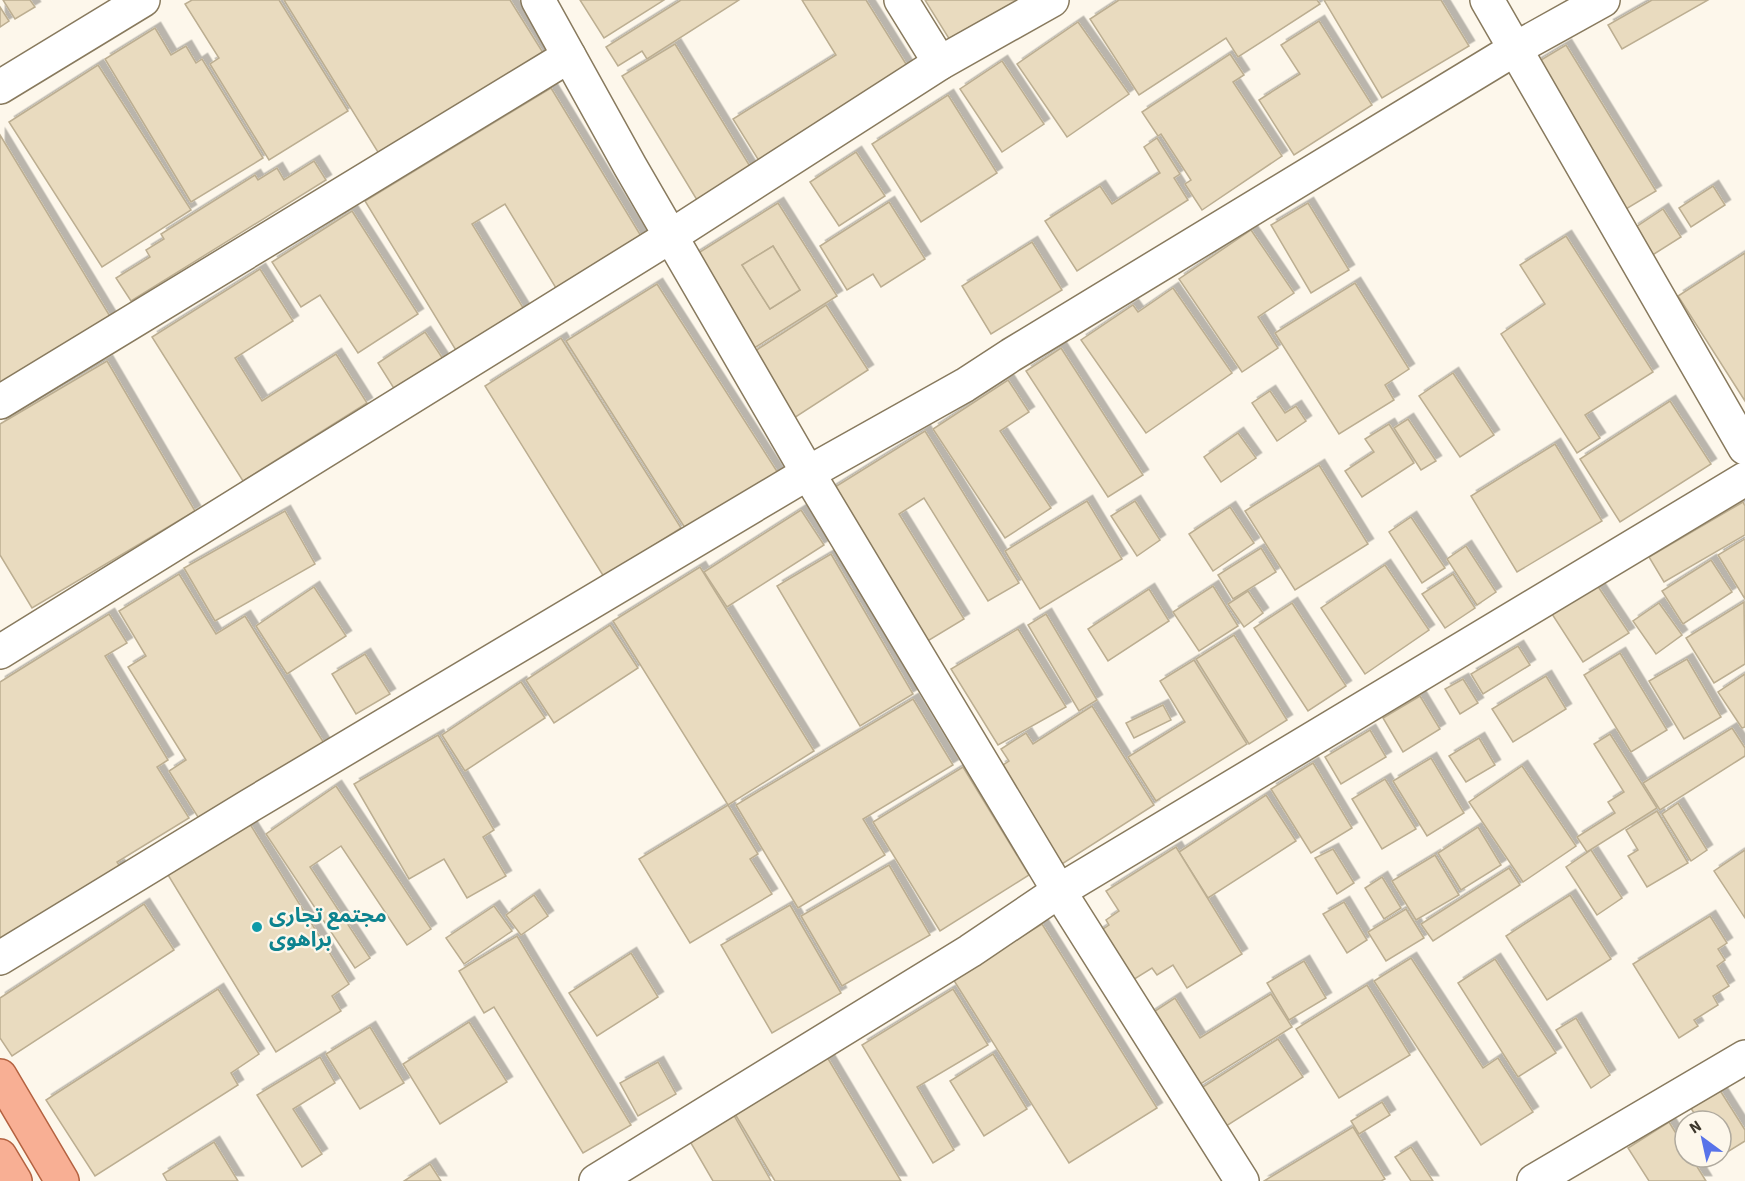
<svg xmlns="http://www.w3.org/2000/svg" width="1745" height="1181" font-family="'Source Sans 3','Noto Sans Arabic',sans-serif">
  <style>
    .building { fill: #e9dbbf; stroke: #bcae91; stroke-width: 1.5; fill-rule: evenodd; filter: url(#shadow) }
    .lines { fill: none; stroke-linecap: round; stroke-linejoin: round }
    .minor-casing { stroke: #887a5e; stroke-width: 36 }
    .major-casing { stroke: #b46240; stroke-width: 36 }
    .minor { stroke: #fff; stroke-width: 33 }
    .major { stroke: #f8af94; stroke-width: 33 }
    .culture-dot { fill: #0f9aa8; stroke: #fdf7eb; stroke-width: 2 }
    .labels { text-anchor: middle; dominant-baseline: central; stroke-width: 4.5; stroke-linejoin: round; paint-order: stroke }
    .culture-label { font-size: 21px; font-weight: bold; fill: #0d838f; stroke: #fdf7eb; text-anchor: start }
  </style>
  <defs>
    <filter id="shadow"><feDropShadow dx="5.5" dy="-5.5" stdDeviation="0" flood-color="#0004"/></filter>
  </defs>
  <rect width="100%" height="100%" fill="#fdf7eb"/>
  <g class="building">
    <polygon points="3,0 30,0 35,7 15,19"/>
    <polygon points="192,0 279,0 348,111 269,160 210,64 219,58 185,4"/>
    <polygon points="284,0 510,0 545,56 381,157"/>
    <polygon points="580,0 664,0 604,38"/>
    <polygon points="681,0 739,0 647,59 642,51 618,66 606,47"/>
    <polygon points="802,0 866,0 911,72 761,164 733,119 836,55"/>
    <polygon points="925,0 1025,0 953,45"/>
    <polygon points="1119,0 1317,0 1320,4 1238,57 1226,38 1139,95 1090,19"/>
    <polygon points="1324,0 1441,0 1469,46 1382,98"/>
    <polygon points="1652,0 1708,0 1622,49 1608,25"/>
    <polygon points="0,7 9,21 0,27"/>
    <polygon points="1319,21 1372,105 1294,155 1259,100 1300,74 1281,45"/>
    <polygon points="1078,22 1129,94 1067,137 1017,64"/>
    <polygon points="155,28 171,55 186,46 196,63 202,59 263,158 191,202 105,59"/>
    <polygon points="675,44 751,168 697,200 622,76"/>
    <polygon points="1566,45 1656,191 1626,209 1536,63"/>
    <polygon points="1230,54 1244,75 1233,82 1282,156 1202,210 1185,184 1191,180 1161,134 1158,136 1142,112"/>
    <polygon points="1002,61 1044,124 1002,152 960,89"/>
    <polygon points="98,65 191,210 102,267 9,122"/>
    <polygon points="551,88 644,241 559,293 505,204 472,224 525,311 457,352 365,201"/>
    <polygon points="948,95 997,173 921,222 872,144"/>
    <polygon points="0,135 111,318 0,386"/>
    <polygon points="1157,138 1180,174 1174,178 1188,200 1077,271 1045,221 1100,186 1112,204 1160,173 1144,147"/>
    <polygon points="856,152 885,196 839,226 810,182"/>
    <polygon points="314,161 326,180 131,301 116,278 150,257 146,250 164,239 161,234 255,175 258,180 277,168 284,180"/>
    <polygon points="1713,186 1725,205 1691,227 1679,208"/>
    <polygon points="889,202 925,259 881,287 873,274 847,290 820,246"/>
    <path d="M778,203l59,93 -86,54 -59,-93zM773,246l27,44 -30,19 -28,-44z"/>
    <polygon points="1308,203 1349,270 1311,293 1271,225"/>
    <polygon points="1663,209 1681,237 1651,256 1633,229"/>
    <polygon points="352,211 418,314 358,353 320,295 301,307 272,262"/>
    <polygon points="1251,230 1294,293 1258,317 1278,348 1242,372 1179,279"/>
    <polygon points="1566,236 1653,372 1585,415 1600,438 1577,453 1501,334 1545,304 1520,265"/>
    <polygon points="1032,242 1062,290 991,334 962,286"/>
    <polygon points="773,246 800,290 770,309 742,265"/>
    <polygon points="1745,253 1745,401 1678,296"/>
    <polygon points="260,269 293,321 235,358 262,401 336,354 367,403 243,481 152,337"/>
    <polygon points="1355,283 1409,369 1385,385 1394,400 1339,434 1275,333"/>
    <polygon points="657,284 778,473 687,531 566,341"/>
    <polygon points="1173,288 1232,373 1146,433 1081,340 1133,305 1138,312"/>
    <polygon points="826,305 868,370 794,418 752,353"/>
    <polygon points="425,332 443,359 395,390 378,363"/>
    <polygon points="561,338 681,528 604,577 485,386"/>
    <polygon points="1061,348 1143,475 1108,497 1026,371"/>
    <polygon points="107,361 195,511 32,608 0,555 0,424"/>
    <polygon points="1453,373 1494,435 1460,457 1419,396"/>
    <polygon points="1008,380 1029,412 1000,431 1051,508 1005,538 933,429"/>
    <polygon points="1270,391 1285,413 1296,406 1306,421 1277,441 1252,403"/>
    <polygon points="1670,401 1711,464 1620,522 1580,459"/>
    <polygon points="1408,419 1436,461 1421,470 1394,428"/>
    <polygon points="1389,424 1414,463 1362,497 1345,471 1374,452 1365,439"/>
    <polygon points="925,431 1019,583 988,601 924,498 899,514 964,619 921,645 827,492"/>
    <polygon points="1238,433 1256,458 1221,482 1204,457"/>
    <polygon points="1555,444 1602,521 1517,572 1471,496"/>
    <polygon points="1319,465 1368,544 1295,590 1245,511"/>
    <polygon points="1087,501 1122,559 1040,609 1005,551"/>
    <polygon points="1135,501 1160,540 1137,556 1111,516"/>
    <polygon points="1743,502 1745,506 1745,535 1664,582 1649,557"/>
    <polygon points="1230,507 1254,543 1213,571 1189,534"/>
    <polygon points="801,510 824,545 727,607 704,572"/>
    <polygon points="285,511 315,564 215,621 184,568"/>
    <polygon points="1411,517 1445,568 1422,583 1389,532"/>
    <polygon points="1745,539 1745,599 1718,555"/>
    <polygon points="1466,546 1496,592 1477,605 1447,559"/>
    <polygon points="1261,548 1276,572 1233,599 1218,575"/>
    <polygon points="831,554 913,694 860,726 777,586"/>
    <polygon points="1711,560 1732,592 1683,624 1662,591"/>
    <polygon points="1385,565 1429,630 1365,674 1321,608"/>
    <polygon points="700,567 814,751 728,805 613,621"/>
    <polygon points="179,574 216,634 245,616 327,748 203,825 169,771 186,760 128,667 146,656 119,611"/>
    <polygon points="1453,574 1475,608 1445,628 1422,594"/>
    <polygon points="1597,585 1629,633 1583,662 1552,614"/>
    <polygon points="1213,586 1238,626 1199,651 1173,612"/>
    <polygon points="314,587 346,636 287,674 256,626"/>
    <polygon points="1149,589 1169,621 1108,661 1088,629"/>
    <polygon points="1248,591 1263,613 1244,627 1228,604"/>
    <polygon points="1744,602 1745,664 1714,683 1686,638"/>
    <polygon points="1292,603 1346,686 1308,711 1254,628"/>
    <polygon points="1659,603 1682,635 1656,654 1633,621"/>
    <polygon points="109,614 127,643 105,656 168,760 157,767 189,818 117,862 124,873 0,949 0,682"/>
    <polygon points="1046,614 1097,700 1079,711 1028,625"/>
    <polygon points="610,625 638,668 554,723 526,680"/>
    <polygon points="1018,629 1066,707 998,745 951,669"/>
    <polygon points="1234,635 1287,720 1249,744 1196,659"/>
    <polygon points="1518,646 1530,665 1483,694 1471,674"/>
    <polygon points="1620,653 1667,730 1631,752 1584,675"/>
    <polygon points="365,654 390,694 356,714 332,674"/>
    <polygon points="1687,659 1721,717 1684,739 1649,681"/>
    <polygon points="1194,660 1247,744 1156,801 1128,757 1185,722 1160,681"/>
    <polygon points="1745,674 1745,727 1742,728 1718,692"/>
    <polygon points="1546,676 1566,709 1513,742 1492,709"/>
    <polygon points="1463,679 1478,703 1460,714 1445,689"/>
    <polygon points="521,682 545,718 465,771 442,735"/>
    <polygon points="1420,696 1440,729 1403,752 1383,718"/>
    <polygon points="913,699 953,765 863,819 885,855 798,908 736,805"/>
    <polygon points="1163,705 1171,720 1134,738 1126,723"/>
    <polygon points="1092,706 1154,805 1062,864 1000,767 1009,761 1001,749 1026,733 1033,744"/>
    <polygon points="1732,728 1745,748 1745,756 1660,810 1643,783"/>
    <polygon points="1370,730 1386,757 1341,784 1325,757"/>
    <polygon points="1610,734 1657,808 1587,852 1577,837 1615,813 1608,802 1624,792 1594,744"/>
    <polygon points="438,735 494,830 483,837 506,876 467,898 444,859 409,879 354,784"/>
    <polygon points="1479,738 1495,765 1466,782 1449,756"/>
    <polygon points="1431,758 1464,813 1427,836 1393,781"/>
    <polygon points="1313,763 1352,828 1311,853 1271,789"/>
    <polygon points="1522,766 1576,846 1523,882 1469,802"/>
    <polygon points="963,767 1029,875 940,931 873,822"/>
    <polygon points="1385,779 1416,829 1382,849 1352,799"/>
    <polygon points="336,786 431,929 407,945 341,846 310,867 370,958 355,968 266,834"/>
    <polygon points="1266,795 1296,841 1208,898 1179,852"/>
    <polygon points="1678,803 1707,850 1691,861 1662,814"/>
    <polygon points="728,805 758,854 750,859 772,894 690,943 639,859"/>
    <polygon points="1657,811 1688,863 1647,887 1628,856 1638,850 1626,830"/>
    <polygon points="248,821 349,984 332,996 341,1011 276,1052 165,870"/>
    <polygon points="1478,827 1501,865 1461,890 1438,853"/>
    <polygon points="1176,847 1242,954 1187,988 1173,965 1157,975 1152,968 1128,983 1097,933 1109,925 1106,920 1119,911 1106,891"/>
    <polygon points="1333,849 1354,883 1337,894 1315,858"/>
    <polygon points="1591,850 1622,898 1597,915 1566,867"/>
    <polygon points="1745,850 1745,918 1714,871"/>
    <polygon points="1435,855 1459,895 1416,920 1392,881"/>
    <polygon points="889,865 930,935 842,986 801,916"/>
    <polygon points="1509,868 1520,885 1433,941 1421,924"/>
    <polygon points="1382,877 1401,908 1384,919 1365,888"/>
    <polygon points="534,895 548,916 521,935 506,915"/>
    <polygon points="1570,895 1611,959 1547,1000 1506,936"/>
    <polygon points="1344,902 1367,940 1347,953 1323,914"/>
    <polygon points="144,904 174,950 12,1056 0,1038 0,998"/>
    <polygon points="790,905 841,993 772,1033 721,945"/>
    <polygon points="494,906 512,931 464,964 446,938"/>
    <polygon points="1406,909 1424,938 1386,961 1368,932"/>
    <polygon points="1710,916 1727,943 1718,949 1725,960 1717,966 1729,986 1713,996 1718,1005 1694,1020 1698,1026 1679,1038 1633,964"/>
    <polygon points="1042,924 1157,1108 1069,1163 953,979"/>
    <polygon points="517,936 631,1125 583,1153 494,1007 484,1013 459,971"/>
    <polygon points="631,953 658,997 597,1036 569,993"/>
    <polygon points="1411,958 1483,1068 1498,1058 1533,1112 1481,1145 1374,981"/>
    <polygon points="1495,959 1556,1053 1518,1077 1458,983"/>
    <polygon points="1304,961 1326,998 1289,1020 1267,983"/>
    <polygon points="1367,985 1410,1055 1339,1098 1296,1029"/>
    <polygon points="218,989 259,1054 231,1073 238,1085 95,1176 46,1100"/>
    <polygon points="953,989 988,1045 917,1087 954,1150 933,1163 862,1045"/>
    <polygon points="1271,994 1292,1027 1194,1088 1149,1015 1175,998 1200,1038"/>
    <polygon points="1576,1018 1610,1075 1591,1088 1556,1030"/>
    <polygon points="469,1022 507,1082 440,1124 403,1064"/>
    <polygon points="370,1027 404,1083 360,1109 326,1054"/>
    <polygon points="1278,1039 1303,1077 1220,1130 1195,1092"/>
    <polygon points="993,1054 1027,1109 984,1136 950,1081"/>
    <polygon points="320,1057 335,1083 293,1109 322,1154 302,1167 257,1095"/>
    <polygon points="827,1057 901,1181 775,1181 735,1114"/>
    <polygon points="658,1062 676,1094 638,1116 620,1083"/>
    <polygon points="1716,1084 1745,1130 1745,1141 1721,1156 1721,1121 1699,1121 1687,1102"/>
    <polygon points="1382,1102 1390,1115 1359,1134 1351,1121"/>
    <polygon points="732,1112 771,1181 713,1181 688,1138"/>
    <polygon points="1669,1122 1685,1148 1685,1157 1691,1157 1706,1181 1649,1181 1628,1148"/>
    <polygon points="1353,1127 1385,1179 1381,1181 1264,1181"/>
    <polygon points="214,1142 238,1181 167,1181 163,1174"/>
    <polygon points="1411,1147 1433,1181 1411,1181 1395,1157"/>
    <polygon points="430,1164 441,1181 404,1181"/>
  </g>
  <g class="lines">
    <g class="minor-casing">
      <g id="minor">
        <polyline points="538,0 630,166 808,473 1059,891 1242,1181"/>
        <polyline points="901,0 940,63"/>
        <polyline points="1487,0 1745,448"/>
        <polyline points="0,87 143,0"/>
        <polyline points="0,402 569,56"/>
        <polyline points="0,652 671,236 940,63 1052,0"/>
        <polyline points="0,958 249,806 808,473 965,385 1011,355 1515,49 1603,0"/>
        <polyline points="596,1181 970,951 1059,891 1745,479"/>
        <polyline points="1534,1181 1745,1057"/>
      </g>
    </g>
    <g class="major-casing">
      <g id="major">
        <polyline points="0,1076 62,1181"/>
        <polyline points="0,1156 15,1181"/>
      </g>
    </g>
    <use href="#minor" class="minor"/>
    <use href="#major" class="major"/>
  </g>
  <circle class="culture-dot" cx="257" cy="927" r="6"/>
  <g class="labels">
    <g class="culture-label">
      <text x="269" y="915">مجتمع تجاری<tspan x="269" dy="24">براهوی</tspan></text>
    </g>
  </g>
  <g transform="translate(1703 1139) rotate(327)"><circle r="28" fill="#fdf7eb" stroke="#b0aa9e" stroke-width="1.5"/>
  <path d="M0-4.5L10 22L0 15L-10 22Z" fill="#5873e9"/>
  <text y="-9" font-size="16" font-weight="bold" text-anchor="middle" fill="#3c362a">N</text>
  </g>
</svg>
